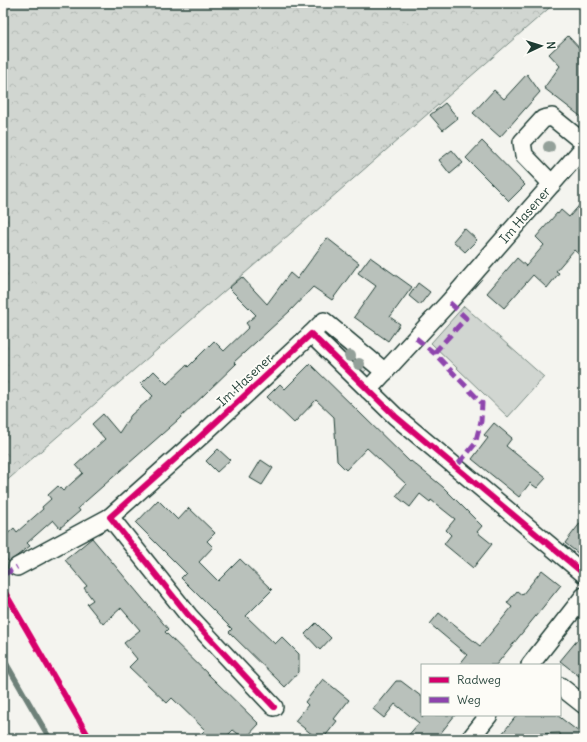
<svg xmlns="http://www.w3.org/2000/svg" width="587" height="742" font-family="Delius,sans-serif">
  <style>
    .green { fill: #d1d6d1; stroke: #788a82 }
    .forest { fill: url(#forest-crowns); stroke: #788a82 }
    .lines { fill: none; stroke-linecap: round; stroke-linejoin: round }
    .stream { stroke: #6e8179; stroke-width: 5.5 }
    .building { fill: #b9c1bb; stroke: #1f3d34 }
    .minor-casing { stroke: #1f3d34; stroke-width: 20 }
    .minor { stroke: #fdfcf7; stroke-width: 17 }
    .quiet { stroke: #8e44ad; stroke-width: 5; stroke-dasharray: 10 5; stroke-linecap: butt }
    .cycleway-casing { stroke: #fdfcf7; stroke-width: 8 }
    .cycleway { stroke: #d6006c; stroke-width: 6 }
    .tree { fill: #93a099 }
    .labels { text-anchor: middle; dominant-baseline: central; stroke-width: 4; stroke-linejoin: round; paint-order: stroke }
    .street-label { font-size: 13px; fill: #1f3d34; stroke: #fdfcf7 }
  </style>
  <defs>
    <pattern id="forest-crowns" width="20" height="18" patternUnits="userSpaceOnUse"><rect width="20" height="18" fill="#d1d6d1"/><path d="M2 6a3 3 0 1 1 6 0M12 15a3 3 0 1 1 6 0" fill="none" stroke="#b3b9b4"/></pattern>
  </defs>
  <rect width="100%" height="100%" fill="#f4f4ef"/>
  <filter id="ink" filterUnits="userSpaceOnUse"><feTurbulence type="fractalNoise" baseFrequency=".025" numOctaves="2"/><feDisplacementMap in="SourceGraphic" scale="8" xChannelSelector="R" yChannelSelector="G"/><feConvolveMatrix kernelMatrix="1 2 1 2 8 2 1 2 1" color-interpolation-filters="sRGB"/></filter>
  <g filter="url(#ink)">
    <g class="green">
      <polygon points="464,306 544,377 508,417 431,343"/>
      <polygon points="336,341 368,368 363,373 360,373 333,345"/>
    </g>
    <polygon class="forest" points="3,3 555,3 3,484"/>
    <g class="lines">
      <polyline class="stream" points="3,658 50,739"/>
    </g>
    <g class="building">
      <polygon points="568,36 584,53 584,119 544,88 560,66 549,54"/>
      <polygon points="527,74 540,92 500,137 473,113 494,90 504,99"/>
      <polygon points="445,103 458,118 443,130 430,115"/>
      <polygon points="482,141 525,185 509,201 466,158"/>
      <polygon points="452,150 463,163 450,174 439,160"/>
      <polygon points="584,200 584,259 574,250 556,271 559,273 547,288 533,275 504,308 487,293 517,258 526,266 544,245 536,237 557,213 558,214 561,210 569,217"/>
      <polygon points="464,228 477,240 465,252 453,241"/>
      <polygon points="327,238 359,263 332,300 313,287 290,311 234,362 236,364 178,420 78,508 80,511 60,528 53,520 27,543 30,546 9,562 3,555 3,538 14,528 17,532 43,509 42,507 51,499 48,495 58,486 63,491 83,473 76,465 105,439 92,424 103,414 119,433 131,415 153,396 141,384 154,371 167,384 187,365 188,367 214,341 224,351 249,327 246,323 256,315 229,288 242,277 267,304 290,273 297,279"/>
      <polygon points="370,257 412,287 390,317 400,324 388,341 354,317 376,286 358,273"/>
      <polygon points="418,283 430,292 420,305 409,296"/>
      <polygon points="310,364 410,462 411,461 443,487 482,526 477,532 492,544 473,568 444,544 451,535 446,530 455,519 431,500 430,502 420,494 410,507 396,496 406,484 367,448 346,470 337,461 334,417 316,400 294,423 267,397 280,384 285,389"/>
      <polygon points="494,423 512,438 506,446 546,478 537,488 530,483 519,497 472,459 488,438 484,435"/>
      <polygon points="218,449 230,460 217,472 206,461"/>
      <polygon points="261,460 273,468 262,485 250,478"/>
      <polygon points="158,500 178,520 189,508 215,533 207,541 213,547 199,562 218,581 240,559 272,590 246,616 275,644 282,637 299,654 299,672 285,687 229,632 232,629 181,578 186,573 136,523"/>
      <polygon points="584,518 584,558 565,543"/>
      <polygon points="92,538 168,629 165,632 259,724 245,739 233,730 224,739 196,739 205,730 172,698 167,703 129,667 137,659 124,643 140,630 121,608 103,624 87,604 93,600 84,588 87,586 65,560"/>
      <polygon points="542,570 561,585 496,665 459,665 467,655 430,624 439,613 480,646 512,607 507,603 517,591 522,595"/>
      <polygon points="316,623 331,638 320,650 305,634"/>
      <polygon points="584,632 584,680 560,661"/>
      <polygon points="323,679 349,700 334,719 337,721 323,739 318,739 295,721 308,705 305,702"/>
      <polygon points="396,681 401,681 422,697 422,718 425,715 455,715 436,739 405,739 419,723 395,704 384,718 373,709"/>
      <polygon points="517,715 557,715 584,736 584,739 565,739 560,735 560,733 536,734 532,739 498,739"/>
    </g>
    <g class="lines">
      <g class="minor-casing">
        <g id="minor">
          <polyline points="552,184 524,155 522,142 543,119 552,117 584,143"/>
          <polyline points="311,334 324,321 385,372"/>
          <polyline points="368,390 449,302 584,147"/>
          <polyline points="17,567 110,517"/>
          <polyline points="530,665 584,596"/>
          <polyline points="560,686 584,705"/>
          <polyline points="274,707 189,616 110,517 201,436 311,334 395,416 584,574"/>
          <polyline points="470,739 489,715"/>
        </g>
      </g>
      <use href="#minor" class="minor"/>
      <g class="quiet">
        <polyline points="416,338 434,353 482,403 481,421 475,444 455,468"/>
        <polyline points="434,353 466,318 449,302"/>
        <polyline points="3,575 17,567"/>
      </g>
      <g class="cycleway-casing">
        <g id="cycleway">
          <polyline points="3,589 90,739"/>
          <polyline points="274,707 189,616 110,517 201,436 311,334 395,416 584,574"/>
        </g>
      </g>
      <use href="#cycleway" class="cycleway"/>
    </g>
    <g class="tree">
      <circle cx="549" cy="147" r="6"/>
      <circle cx="350" cy="356" r="6"/>
      <circle cx="359" cy="364" r="6"/>
    </g>
  </g>
  <g class="labels">
    <g class="street-label">
      <text transform="translate(525 215) rotate(-49)">Im Hasener</text>
      <text transform="translate(245 380) rotate(-43)">Im Hasener</text>
    </g>
  </g>
  <rect width="587" height="742" fill="none" stroke="#fdfcf7" stroke-width="16"/>
  <rect x="8" y="8" width="571" height="726" fill="none" stroke="#1f3d34" stroke-width="1.5" filter="url(#ink)"/>
  <rect x="421" y="664" width="140" height="52" fill="#fdfcf7" stroke="#a4b0a9"/>
  <rect x="429" y="677" width="20" height="6" fill="#d6006c" stroke="#a4b0a9"/>
  <text x="457" y="684" font-size="12" fill="#1f3d34">Radweg</text>
  <rect x="429" y="697" width="20" height="6" fill="#8e44ad" stroke="#a4b0a9"/>
  <text x="457" y="704" font-size="12" fill="#1f3d34">Weg</text>
  <g transform="translate(541 46) rotate(86)" stroke="#fdfcf7" stroke-width="3" paint-order="stroke">
  <path d="M0-3L7 15L0 10L-7 15Z" fill="#1f3d34"/>
  <text y="-6" font-size="11" font-weight="bold" text-anchor="middle" fill="#1f3d34">N</text>
  </g>
</svg>
